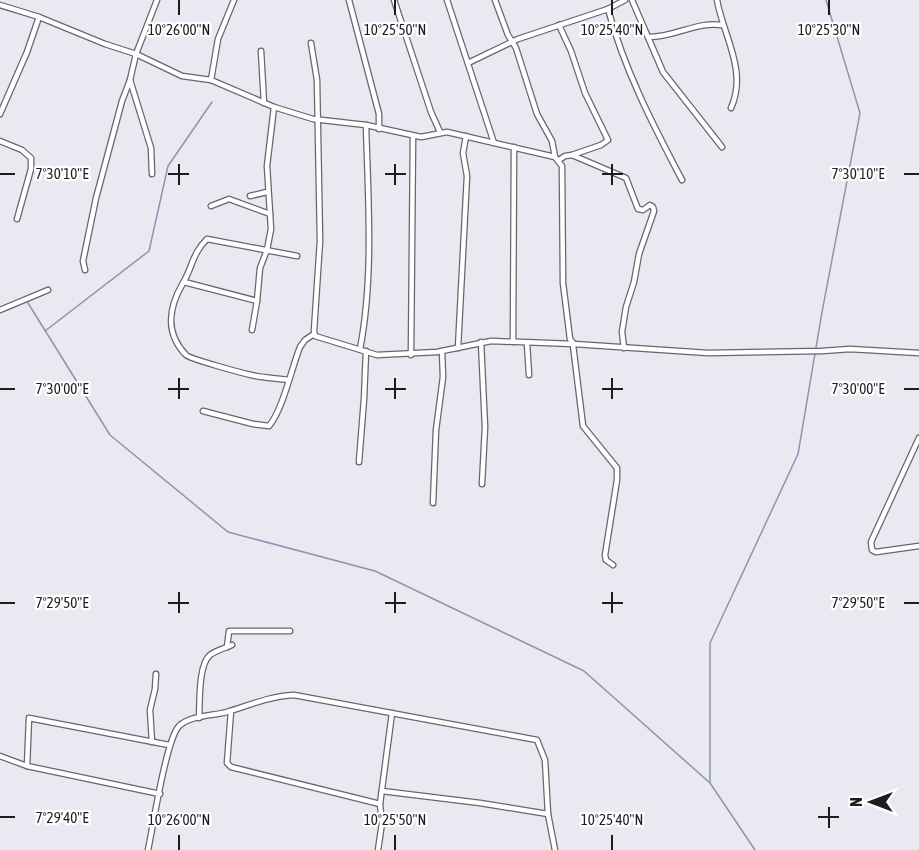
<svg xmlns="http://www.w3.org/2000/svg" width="919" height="850" font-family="'Asap Condensed',sans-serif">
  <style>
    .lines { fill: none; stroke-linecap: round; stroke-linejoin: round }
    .stream { stroke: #9192b1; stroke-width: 1.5 }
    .minor-casing { stroke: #66666d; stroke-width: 7 }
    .minor { stroke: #fff; stroke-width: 4.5 }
    .ticks { fill: none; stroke: #1d1d20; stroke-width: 2 }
    .ticks-label { font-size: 15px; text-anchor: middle; fill: #1d1d20; stroke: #fff; stroke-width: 4.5; stroke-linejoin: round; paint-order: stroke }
  </style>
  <rect width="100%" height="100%" fill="#e9e9f1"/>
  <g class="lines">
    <g class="stream">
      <polyline points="28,303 110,435 228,532 375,571 584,671 710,783 755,850"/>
      <polyline points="45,331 149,251 168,166 212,102"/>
      <polyline points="710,782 710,643 798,454 822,312 860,113 826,0"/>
    </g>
    <g class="minor-casing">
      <g id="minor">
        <polyline points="349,0 379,114 379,129"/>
        <polyline points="394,0 431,112 440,132"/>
        <polyline points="447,0 494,143"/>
        <polyline points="495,0 508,35 516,48 537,114 552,141 555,157"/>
        <polyline points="632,0 663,72 722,147"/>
        <path d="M717,0c6,35 31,71 14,108"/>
        <polyline points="0,5 39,17 105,44 136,54 182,76 211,80 274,107 313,119 366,125 421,137 447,132 555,157 562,166 563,283 570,339 574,344 708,353 822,351 850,349 919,353"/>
        <path d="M608,9c16,60 45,116 74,171"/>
        <polyline points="559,25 571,51 585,93 608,140 601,145 572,155"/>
        <path d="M648,37c25,1 49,-16 74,-12"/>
        <polyline points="311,43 317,80 320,241 314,331 315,336 377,355 437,352 491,341 574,344"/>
        <polyline points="261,51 264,103"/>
        <polyline points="468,63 518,39 608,9 625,0"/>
        <polyline points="130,80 151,148 152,174"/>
        <polyline points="211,80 218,39 234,0"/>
        <polyline points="0,114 27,52 39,17"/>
        <polyline points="0,141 22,150 31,158 31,169 17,219"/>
        <polyline points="559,160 565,156 572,155 626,178 638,209 643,210 650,205 653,207 654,211 639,254 634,282 626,307 622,332 624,348"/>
        <polyline points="250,196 267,192"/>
        <polyline points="211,206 229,199 270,214"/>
        <polyline points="85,270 83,261 96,198 122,101 130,80 136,54 157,0"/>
        <polyline points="184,282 257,301"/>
        <polyline points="0,310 48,290"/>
        <polyline points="252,330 257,301 260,268 267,250 271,229 267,166 274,107"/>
        <polyline points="481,342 485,427 482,484"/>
        <polyline points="513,342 514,147"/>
        <polyline points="527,343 529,375"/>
        <polyline points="573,345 583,426 617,468 617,480 605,555 606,560 613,565"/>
        <polyline points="458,348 467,176 463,153 466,136"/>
        <path d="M360,349c14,-72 8,-151 6,-224"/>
        <polyline points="411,355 413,136"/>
        <path d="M288,380c-12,-2 -25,-2 -37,-5 -9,-2 -61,-16 -65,-20 -22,-23 -17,-48 -3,-72 10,-17 9,-29 24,-44l90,17"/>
        <path d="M203,411l50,13 16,2c14,-17 22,-56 31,-79l5,-7 9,-6"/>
        <polyline points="919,438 871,542 872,550 876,552 919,546"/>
        <polyline points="359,462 364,399 366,351"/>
        <polyline points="433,503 436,430 443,377 442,351"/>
        <polyline points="227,647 229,631 290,631"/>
        <polyline points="231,711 227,763 231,767 380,804"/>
        <path d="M199,718c1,-15 -1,-53 11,-63 5,-4 15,-7 22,-10"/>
        <polyline points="152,742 150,710 155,689 156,674"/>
        <polyline points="0,756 27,766 160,794"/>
        <polyline points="27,766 29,718 169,745"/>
        <polyline points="382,791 480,803 548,814"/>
        <path d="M148,850c5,-23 18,-110 31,-124 12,-11 34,-10 48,-14 23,-7 43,-16 67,-17l243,45 8,20 3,54 7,36"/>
        <polyline points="378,850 382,823 380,804 392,713"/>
      </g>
    </g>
    <use href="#minor" class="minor"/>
  </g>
  <path class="ticks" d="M179,0v15M395,0v15M612,0v15M829,0v15M179,164v21M395,164v21M612,164v21M0,174h15M168,174h21M385,174h21M602,174h21M904,174h15M179,378v21M395,378v21M612,378v21M0,389h15M168,389h21M385,389h21M602,389h21M904,389h15M179,592v21M395,592v21M612,592v21M0,603h15M168,603h21M385,603h21M602,603h21M904,603h15M829,807v21M0,817h15M818,817h21M179,835v15M395,835v15M612,835v15"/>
  <g class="ticks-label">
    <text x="179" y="35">10°26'00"N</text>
    <text x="395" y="35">10°25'50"N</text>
    <text x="612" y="35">10°25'40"N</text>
    <text x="829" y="35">10°25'30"N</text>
    <text x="858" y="179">7°30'10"E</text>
    <text x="62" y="179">7°30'10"E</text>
    <text x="858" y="394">7°30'00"E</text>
    <text x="62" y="394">7°30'00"E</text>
    <text x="858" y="608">7°29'50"E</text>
    <text x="62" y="608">7°29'50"E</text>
    <text x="62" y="823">7°29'40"E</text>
    <text x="179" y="825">10°26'00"N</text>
    <text x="395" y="825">10°25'50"N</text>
    <text x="612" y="825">10°25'40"N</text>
  </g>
  <g transform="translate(871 802) rotate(270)" stroke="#ffffff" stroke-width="4.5" paint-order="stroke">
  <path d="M0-4.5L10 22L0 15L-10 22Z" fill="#1d1d20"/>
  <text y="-9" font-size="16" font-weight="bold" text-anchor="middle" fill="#1d1d20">N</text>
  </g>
</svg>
